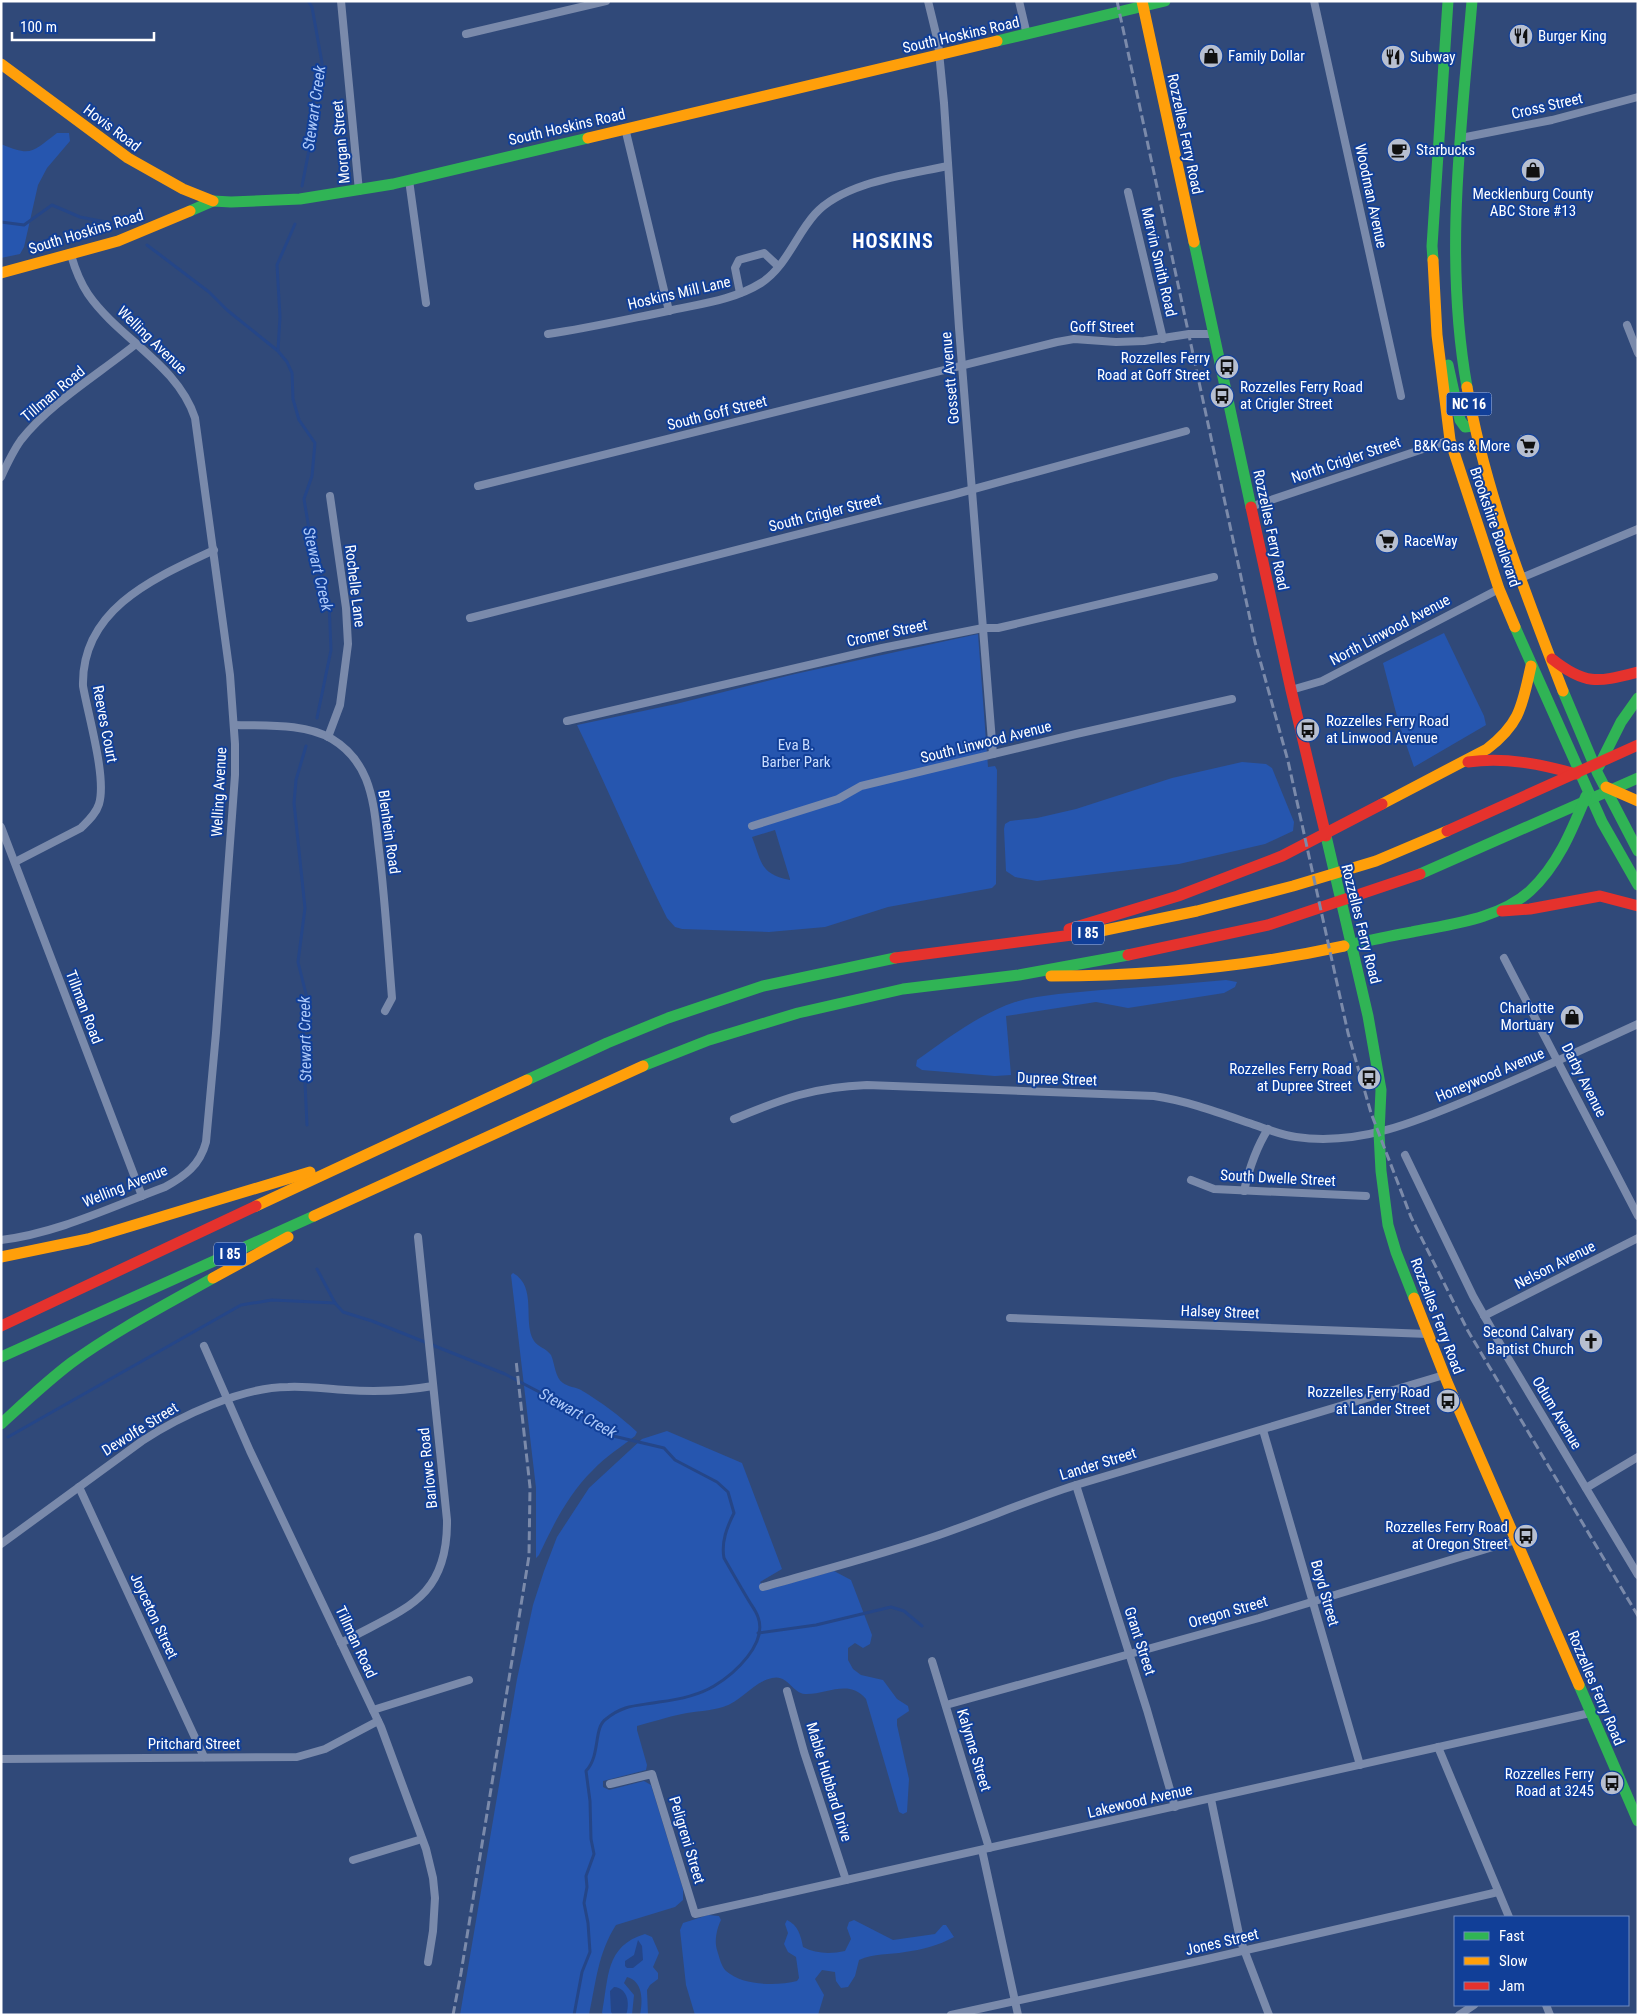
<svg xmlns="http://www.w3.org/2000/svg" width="1639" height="2016" font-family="'Roboto Condensed',sans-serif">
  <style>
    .green { fill: #2656af; fill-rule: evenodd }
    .water { fill: #254688 }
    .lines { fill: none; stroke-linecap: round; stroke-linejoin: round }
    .stream { stroke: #254688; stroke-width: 3 }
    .street { stroke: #7a8aab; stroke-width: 8 }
    .fast { stroke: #30b455; stroke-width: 11 }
    .slow { stroke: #ff9f0a; stroke-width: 11 }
    .jam { stroke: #e5322d; stroke-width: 11 }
    .rail { stroke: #7b8aaa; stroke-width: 3; stroke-dasharray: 9 4; stroke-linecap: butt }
    .labels { text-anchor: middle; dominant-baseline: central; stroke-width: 4; stroke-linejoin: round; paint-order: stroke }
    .shield { fill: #113f98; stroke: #b8c5e0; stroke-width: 1 }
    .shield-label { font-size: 14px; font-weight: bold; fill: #fff }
    .street-label { font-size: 15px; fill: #fff; stroke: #113f98 }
    .poi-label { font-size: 15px; fill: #fff; stroke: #113f98; text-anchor: end }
    .park-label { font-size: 15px; fill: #caddfe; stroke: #113f98 }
    .water-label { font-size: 16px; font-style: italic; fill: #aecafa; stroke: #113f98 }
    .district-label { font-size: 20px; font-weight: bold; letter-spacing: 1px; fill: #fff; stroke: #113f98 }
  </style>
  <rect width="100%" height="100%" fill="#304979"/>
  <g class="green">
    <path d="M57,133h12l1,8 -23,27 -9,17 -14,62 -4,7 -19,4v-114c31,13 31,8 56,-11z"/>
    <polygon points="1444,633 1484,716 1486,725 1414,767 1399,724 1383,663"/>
    <path d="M978,634l10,133 7,-1 2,4 -1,114 -4,4 -104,19 -63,20 -56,5 -87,-3 -7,-2 -8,-9c-32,-64 -59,-129 -90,-193l99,-21 119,-30zM775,830l15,49v1c-30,-6 -28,-17 -38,-43z"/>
    <polygon points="1242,762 1266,764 1272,768 1294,822 1293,831 1265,844 1179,864 1037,881 1015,877 1006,871 1004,829 1005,824 1010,821 1037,818 1076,809 1172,778"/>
    <path d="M1226,980l11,2 -2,5 -11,6 -96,15 -32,-6 -90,14 5,59 -16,1 -73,-6 -6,-4 1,-6c30,-21 62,-46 98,-58 27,-8 58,-9 86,-12 42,-3 83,-6 125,-10z"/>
    <path d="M513,1273c25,14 9,49 21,68 4,6 12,7 17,14 4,9 4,23 12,28 5,4 13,4 18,7 20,12 39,26 56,42l-2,4c-14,11 -30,21 -42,34 -24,23 -40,55 -54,85l-3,3v-70l-25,-213z"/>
    <path d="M667,1431l75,32 40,106 -22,13 6,8 68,-19 17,9 21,55 -2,9 -7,4 -8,-5 -7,5v12l5,9 8,6 22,5 14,19 11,7 1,5 -12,8v6l12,54 -2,33 -4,2 -4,-2 -33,-113c-17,-21 -40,-4 -61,-5 -13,-1 -17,-20 -33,-16 -19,4 -30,23 -49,29 -12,4 -28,4 -41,7 -15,3 -30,8 -45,12v4l10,35 -1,5 -43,11v6l6,3 35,-9 7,4 32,104v11l-8,7 -59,18c-18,28 -20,57 -27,90h-129l57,-336 16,-74 11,-34 13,-34 32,-49 53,-49z"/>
    <path d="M708,1915l11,1 2,4c-4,8 -7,21 -4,30 2,6 4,16 9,21 17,15 51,15 71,10l2,-3 -3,-21 -8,-5 -4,-8 4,-11 -3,-9 2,-4c11,5 14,16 16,27 13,7 28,7 42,4l6,-12 -4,-11 2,-6 5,-2 39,20 42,-6 8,-9h3l8,12c-14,8 -33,13 -49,15 -16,3 -31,1 -46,8l-4,16 -7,11 -7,1 -5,-7 -1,-9 -13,-2 -7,9 9,16 -6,20h-123l-9,-30 -6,-55 3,-7z"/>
    <path d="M645,1934l7,3 7,16 -6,14 5,6v6l-8,6 -3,5 1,25h-8c3,-14 3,-34 -13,-38l-3,6 10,12 -2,20h-28l-2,-2c7,-36 3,-67 43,-79z"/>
  </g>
  <g class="water">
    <polygon points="638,1940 642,1946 643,1960 633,1968 627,1968 625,1966 625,1961 634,1955"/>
    <path d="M614,1987c14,1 16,17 12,28h-13l-2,-3 -1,-21z"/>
  </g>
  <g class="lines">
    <g class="stream">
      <polyline points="302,186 310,145 308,132 313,105 322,72 322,63 312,7 308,1"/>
      <polyline points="1,222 24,225 52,205 80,217 111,223"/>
      <polyline points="147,245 209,292 227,310 278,351 287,362 292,373 293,399 299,420 315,443 312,476 304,499 315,565 329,602 331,650 317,718"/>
      <polyline points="278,350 280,317 277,265 295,224"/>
      <polyline points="306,746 296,780 294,803 305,908 298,962 307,998 303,1041 307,1125"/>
      <path d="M317,1269l18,34 8,9 29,9 133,53 80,42 24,19 55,13 11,12 42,22 11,10 6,21c-7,14 -13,29 -10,45 8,14 16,28 25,43 3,5 7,10 9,16 10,27 -24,57 -44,69 -15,9 -38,14 -55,16 -21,4 -35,2 -53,17 -13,9 -5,36 -20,52l4,30 1,38 3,15 -8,22 1,11 -3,16 4,20 2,29 -8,20 -8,43"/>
      <polyline points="8,1437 241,1305 272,1300 335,1303"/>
      <polyline points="758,1633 816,1625 891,1607 904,1611 922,1626"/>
    </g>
    <g class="street">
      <polyline points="341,1 359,191"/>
      <polyline points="928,1 938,42 944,103 959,328 993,754"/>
      <polyline points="1019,1 1027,35"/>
      <polyline points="1314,1 1401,396"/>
      <polyline points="466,34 606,1"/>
      <polyline points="625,128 669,311"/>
      <polyline points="1461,138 1552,120 1638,97"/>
      <polyline points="409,180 426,303"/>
      <polyline points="1128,192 1163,339"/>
      <polyline points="740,293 735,268 739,260 764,253 778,266"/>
      <polyline points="1627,325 1638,353"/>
      <path d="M548,334c41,-6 80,-15 120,-23 31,-7 66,-11 93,-28 25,-16 35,-48 54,-69 29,-32 92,-39 133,-48"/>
      <path d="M1,477c6,-13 12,-26 20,-37 28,-36 79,-67 115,-96"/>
      <polyline points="478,486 1057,342 1074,339 1116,342 1144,341 1189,334 1213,334"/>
      <polyline points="1250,507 1450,440"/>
      <polyline points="1521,578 1638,529"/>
      <polyline points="470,618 952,495 1186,431"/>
      <polyline points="1291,690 1322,681 1499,589"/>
      <polyline points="567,721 882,648 983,628 998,628 1214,577"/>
      <path d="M234,725c31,1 71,-2 98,14 15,9 27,23 34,40 9,23 10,47 13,71 6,49 9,99 13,148l-7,13"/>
      <polyline points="328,737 340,705 348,644 346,608 330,496"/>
      <polyline points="752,826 838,799 861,786 1076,734 1232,699"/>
      <polyline points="1,827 142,1196"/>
      <path d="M15,862l66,-34c7,-7 15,-14 18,-24 8,-26 -11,-89 -16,-118 -2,-77 71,-108 131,-136"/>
      <polyline points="1504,958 1638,1216"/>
      <path d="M734,1119c48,-20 79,-32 133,-34l287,11c34,5 66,17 98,28 15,5 29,11 44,13 65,10 127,-18 186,-43 52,-22 104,-46 156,-70"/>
      <polyline points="1405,1155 1473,1296 1508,1358 1638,1575"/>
      <polyline points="1191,1180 1214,1189 1366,1196"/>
      <path d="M1244,1191c5,-22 12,-43 24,-62"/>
      <path d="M1,1240c57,-7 110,-33 164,-53 20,-11 35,-22 41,-45l10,-109 19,-258v-31l-5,-69 -35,-257c-18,-54 -76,-79 -107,-124 -8,-12 -13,-25 -17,-39"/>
      <polyline points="1484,1316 1638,1238"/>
      <polyline points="1010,1318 1428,1334"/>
      <polyline points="204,1346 250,1451 381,1727 426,1849 433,1878 435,1898 433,1931 428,1962"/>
      <polyline points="1263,1430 1360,1765"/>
      <polyline points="1076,1485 1147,1710 1175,1807"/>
      <polyline points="79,1487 204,1757"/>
      <polyline points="1586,1488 1638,1457"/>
      <path d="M1,1544l141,-103c38,-25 100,-54 146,-54 19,-1 39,2 58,3 29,2 58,1 87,-4"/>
      <path d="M763,1587c59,-17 118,-32 176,-52 46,-16 90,-35 137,-50l368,-110"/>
      <path d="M341,1643c61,-34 107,-42 106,-123l-29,-283"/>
      <polyline points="932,1661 989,1848"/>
      <polyline points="787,1691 804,1752 846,1880"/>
      <polyline points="946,1705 1259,1618 1516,1540"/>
      <polyline points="373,1710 469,1680"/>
      <polyline points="1438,1747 1509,1917"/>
      <polyline points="1,1759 297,1757 325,1749 378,1721"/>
      <polyline points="610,1784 652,1774 695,1914 1590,1713"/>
      <polyline points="1211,1799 1240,1939 1269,2015"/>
      <polyline points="982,1850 1018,2015"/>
      <polyline points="353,1860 422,1839"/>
      <polyline points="1546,2005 1550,2015"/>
      <polyline points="951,2015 1203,1960 1498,1892"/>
      <polyline points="1459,2015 1474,2005"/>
    </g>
    <g class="fast">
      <polyline points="997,41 1165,1"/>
      <polyline points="190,211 213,201 231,202 300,199 393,184 588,138"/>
      <polyline points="1194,242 1251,507"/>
      <polyline points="1433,260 1432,246 1448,1"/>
      <polyline points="1448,365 1460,420 1465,427 1473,426"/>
      <path d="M1467,387c-23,-128 -6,-258 5,-386"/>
      <polyline points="1515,627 1602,822 1638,885"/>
      <polyline points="1563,691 1598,774 1638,851"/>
      <polyline points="1599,766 1621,722 1638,698"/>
      <polyline points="1326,836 1368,1016 1381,1090 1379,1133 1381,1171 1388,1225 1396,1252 1414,1298"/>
      <polyline points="1420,874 1638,778"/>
      <path d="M1344,946c23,-5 45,-10 68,-14 39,-8 87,-13 118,-41 28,-26 42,-61 56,-95"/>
      <polyline points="643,1066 709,1040 798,1013 903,989 1019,975 1128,955"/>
      <polyline points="527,1080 607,1043 668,1018 763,986 895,958"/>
      <polyline points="1,1357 314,1216"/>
      <path d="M1,1424c23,-21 45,-42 70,-61 44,-32 94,-58 142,-85"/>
      <polyline points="1579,1685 1638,1821"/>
    </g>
    <g class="slow">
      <polyline points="1142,1 1194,242"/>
      <polyline points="1,64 128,158 183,189 213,201"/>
      <polyline points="588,138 997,41"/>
      <polyline points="1433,260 1437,335 1450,440 1499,589 1515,627"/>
      <polyline points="1,273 118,241 190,211"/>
      <path d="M1467,387c18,105 58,205 96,304"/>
      <polyline points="1606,787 1638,801"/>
      <path d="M1382,804l105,-55c34,-26 35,-44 44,-83"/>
      <polyline points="1072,935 1096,932 1197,911 1293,886 1376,861 1447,831"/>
      <path d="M1051,976c99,0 196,-9 293,-30"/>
      <polyline points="256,1206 527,1080"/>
      <polyline points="314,1216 643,1066"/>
      <polyline points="1,1257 88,1239 310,1172"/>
      <polyline points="213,1278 288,1237"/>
      <polyline points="1414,1298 1447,1382 1579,1685"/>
    </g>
    <g class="jam">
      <polyline points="1251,507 1291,690 1326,836"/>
      <path d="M1552,659c34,27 46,23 86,13"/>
      <path d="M1468,762c38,-5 72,2 108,12"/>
      <polyline points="1447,831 1638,745"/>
      <polyline points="1502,911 1530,909 1600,896 1638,906"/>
      <polyline points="1069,929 1178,896 1282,856 1382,804"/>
      <polyline points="1128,955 1268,925 1420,874"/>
      <polyline points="895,958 1072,935"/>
      <polyline points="1,1326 256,1206"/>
    </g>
    <g class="rail">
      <polyline points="1117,1 1255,642 1288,761 1348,1033 1371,1113 1411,1217 1468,1331 1638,1616"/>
      <polyline points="453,2015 461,1973 529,1556 530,1487 516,1360"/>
    </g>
  </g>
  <defs>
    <g id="restaurant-disc" transform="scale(1.25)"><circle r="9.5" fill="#b7bfd0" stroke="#113f98"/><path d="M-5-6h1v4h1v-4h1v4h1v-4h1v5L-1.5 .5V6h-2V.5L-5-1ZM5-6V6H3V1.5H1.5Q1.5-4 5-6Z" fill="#111"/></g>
    <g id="shop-disc" transform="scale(1.25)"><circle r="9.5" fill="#b7bfd0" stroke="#113f98"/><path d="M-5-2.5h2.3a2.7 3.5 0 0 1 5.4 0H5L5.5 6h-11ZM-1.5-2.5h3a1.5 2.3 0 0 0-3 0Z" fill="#111"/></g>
    <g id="cafe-disc" transform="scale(1.25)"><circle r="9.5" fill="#b7bfd0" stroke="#113f98"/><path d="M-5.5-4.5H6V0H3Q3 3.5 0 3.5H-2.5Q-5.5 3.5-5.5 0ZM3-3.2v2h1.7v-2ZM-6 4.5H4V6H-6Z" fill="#111"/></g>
    <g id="bus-disc" transform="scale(1.25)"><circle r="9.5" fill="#b7bfd0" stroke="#113f98"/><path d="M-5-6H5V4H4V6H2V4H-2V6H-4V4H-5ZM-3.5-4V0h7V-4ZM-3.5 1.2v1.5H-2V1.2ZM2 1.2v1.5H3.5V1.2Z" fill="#111"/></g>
    <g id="supermarket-disc" transform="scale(1.25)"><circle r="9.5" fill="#b7bfd0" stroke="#113f98"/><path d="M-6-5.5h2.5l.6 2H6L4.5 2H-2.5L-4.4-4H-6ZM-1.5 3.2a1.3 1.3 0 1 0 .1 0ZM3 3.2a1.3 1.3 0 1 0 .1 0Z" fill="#111"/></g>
    <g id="church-disc" transform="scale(1.25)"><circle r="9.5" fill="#b7bfd0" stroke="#113f98"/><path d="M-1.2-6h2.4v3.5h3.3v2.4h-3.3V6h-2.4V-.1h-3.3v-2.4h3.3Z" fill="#111"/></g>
  </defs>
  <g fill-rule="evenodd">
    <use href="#restaurant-disc" x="1521" y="36"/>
    <use href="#shop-disc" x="1211" y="56"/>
    <use href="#restaurant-disc" x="1393" y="57"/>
    <use href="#cafe-disc" x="1399" y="150"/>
    <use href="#shop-disc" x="1533" y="170"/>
    <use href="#bus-disc" x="1227" y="367"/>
    <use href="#bus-disc" x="1222" y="396"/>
    <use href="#supermarket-disc" x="1528" y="446"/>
    <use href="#supermarket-disc" x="1387" y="541"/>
    <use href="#bus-disc" x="1308" y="730"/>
    <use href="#shop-disc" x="1572" y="1017"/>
    <use href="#bus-disc" x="1369" y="1078"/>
    <use href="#church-disc" x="1591" y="1341"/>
    <use href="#bus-disc" x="1448" y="1401"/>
    <use href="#bus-disc" x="1526" y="1536"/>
    <use href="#bus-disc" x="1612" y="1783"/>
  </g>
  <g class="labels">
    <g class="shield">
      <rect x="1446.5" y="392.5" width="45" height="23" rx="4"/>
      <rect x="1072" y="921.5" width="32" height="23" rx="4"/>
      <rect x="214" y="1242.5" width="32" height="23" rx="4"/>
    </g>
    <g class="shield-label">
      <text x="1469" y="404">NC 16</text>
      <text x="1088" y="933">I 85</text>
      <text x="230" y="1254">I 85</text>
    </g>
    <g class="street-label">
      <text transform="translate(961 35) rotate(-13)">South Hoskins Road</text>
      <text transform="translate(1547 106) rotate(-13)">Cross Street</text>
      <text transform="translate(567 127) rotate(-13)">South Hoskins Road</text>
      <text transform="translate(112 128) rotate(37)">Hovis Road</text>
      <text transform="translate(1185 134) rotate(78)">Rozzelles Ferry Road</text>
      <text transform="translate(341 142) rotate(-95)">Morgan Street</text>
      <text transform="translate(1371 196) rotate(78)">Woodman Avenue</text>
      <text transform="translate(86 232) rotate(-17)">South Hoskins Road</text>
      <text transform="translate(1159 262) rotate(77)">Marvin Smith Road</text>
      <text transform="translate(679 293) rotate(-13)">Hoskins Mill Lane</text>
      <text x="1102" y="327">Goff Street</text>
      <text transform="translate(152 340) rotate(44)">Welling Avenue</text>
      <text transform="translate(950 378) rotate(-95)">Gossett Avenue</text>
      <text transform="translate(53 394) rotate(-40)">Tillman Road</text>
      <text transform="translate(717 413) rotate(-14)">South Goff Street</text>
      <text transform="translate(1346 460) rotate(-19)">North Crigler Street</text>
      <text transform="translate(825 513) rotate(-14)">South Crigler Street</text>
      <text transform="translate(1495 527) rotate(71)">Brookshire Boulevard</text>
      <text transform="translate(1271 530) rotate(78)">Rozzelles Ferry Road</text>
      <text transform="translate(355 586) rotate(83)">Rochelle Lane</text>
      <text transform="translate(1390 630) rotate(-28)">North Linwood Avenue</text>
      <text transform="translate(887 633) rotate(-12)">Cromer Street</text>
      <text transform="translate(105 724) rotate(79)">Reeves Court</text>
      <text transform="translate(986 742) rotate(-14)">South Linwood Avenue</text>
      <text transform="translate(219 792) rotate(-87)">Welling Avenue</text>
      <text transform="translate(389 832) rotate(82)">Blenhein Road</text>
      <text transform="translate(1361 924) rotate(76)">Rozzelles Ferry Road</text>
      <text transform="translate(84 1007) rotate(69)">Tillman Road</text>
      <text transform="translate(1490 1075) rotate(-23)">Honeywood Avenue</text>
      <text transform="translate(1057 1079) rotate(2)">Dupree Street</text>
      <text transform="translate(1584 1080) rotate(63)">Darby Avenue</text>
      <text transform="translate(1278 1178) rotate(3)">South Dwelle Street</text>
      <text transform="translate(125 1186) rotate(-22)">Welling Avenue</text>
      <text transform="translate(1555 1265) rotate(-27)">Nelson Avenue</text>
      <text transform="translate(1220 1312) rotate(2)">Halsey Street</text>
      <text transform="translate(1437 1316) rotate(69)">Rozzelles Ferry Road</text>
      <text transform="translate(1557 1413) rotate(59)">Odum Avenue</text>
      <text transform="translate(140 1429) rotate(-32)">Dewolfe Street</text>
      <text transform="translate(1098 1464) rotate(-17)">Lander Street</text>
      <text transform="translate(428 1468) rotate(-96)">Barlowe Road</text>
      <text transform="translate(1325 1593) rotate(74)">Boyd Street</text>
      <text transform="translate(1228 1612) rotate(-16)">Oregon Street</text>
      <text transform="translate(154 1616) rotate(65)">Joyceton Street</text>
      <text transform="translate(1140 1641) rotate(72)">Grant Street</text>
      <text transform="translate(356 1642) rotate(65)">Tillman Road</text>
      <text transform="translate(1596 1688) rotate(67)">Rozzelles Ferry Road</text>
      <text x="194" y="1744">Pritchard Street</text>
      <text transform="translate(974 1750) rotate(73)">Kalynne Street</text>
      <text transform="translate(829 1782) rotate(73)">Mable Hubbard Drive</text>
      <text transform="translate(1140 1801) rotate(-13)">Lakewood Avenue</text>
      <text transform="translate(687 1840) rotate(73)">Peligreni Street</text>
      <text transform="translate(1222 1942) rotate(-13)">Jones Street</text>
    </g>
    <g class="poi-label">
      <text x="1538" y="36" text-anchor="start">Burger King</text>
      <text x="1228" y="56" text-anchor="start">Family Dollar</text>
      <text x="1410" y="57" text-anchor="start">Subway</text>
      <text x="1416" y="150" text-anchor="start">Starbucks</text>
      <text x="1533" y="194" text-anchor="middle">Mecklenburg County<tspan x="1533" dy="17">ABC Store #13</tspan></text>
      <text x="1210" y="358">Rozzelles Ferry<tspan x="1210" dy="17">Road at Goff Street</tspan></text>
      <text x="1240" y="387" text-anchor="start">Rozzelles Ferry Road<tspan x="1240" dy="17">at Crigler Street</tspan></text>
      <text x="1510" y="446">B&amp;K Gas &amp; More</text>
      <text x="1404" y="541" text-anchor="start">RaceWay</text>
      <text x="1326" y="721" text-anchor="start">Rozzelles Ferry Road<tspan x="1326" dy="17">at Linwood Avenue</tspan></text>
      <text x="1554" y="1008">Charlotte<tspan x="1554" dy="17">Mortuary</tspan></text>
      <text x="1352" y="1069">Rozzelles Ferry Road<tspan x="1352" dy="17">at Dupree Street</tspan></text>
      <text x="1574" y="1332">Second Calvary<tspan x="1574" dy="17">Baptist Church</tspan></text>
      <text x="1430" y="1392">Rozzelles Ferry Road<tspan x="1430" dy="17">at Lander Street</tspan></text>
      <text x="1508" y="1527">Rozzelles Ferry Road<tspan x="1508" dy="17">at Oregon Street</tspan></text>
      <text x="1594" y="1774">Rozzelles Ferry<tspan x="1594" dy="17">Road at 3245</tspan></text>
    </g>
    <g class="park-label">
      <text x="796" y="745">Eva B.<tspan x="796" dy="17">Barber Park</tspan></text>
    </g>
    <g class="water-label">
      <text transform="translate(314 108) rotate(-82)">Stewart Creek</text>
      <text transform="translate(318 569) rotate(77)">Stewart Creek</text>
      <text transform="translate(305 1039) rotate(-91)">Stewart Creek</text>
      <text transform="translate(578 1413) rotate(29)">Stewart Creek</text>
    </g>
    <g class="district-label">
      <text x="893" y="241">HOSKINS</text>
    </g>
  </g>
  <rect width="1639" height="2016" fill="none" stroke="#ffffff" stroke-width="5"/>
  <rect x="1454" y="1916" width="175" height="90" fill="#113f98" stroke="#708cc1"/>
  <rect x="1464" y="1932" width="25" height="8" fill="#30b455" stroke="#708cc1"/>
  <text x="1499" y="1941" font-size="15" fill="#ffffff">Fast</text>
  <rect x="1464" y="1957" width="25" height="8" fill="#ff9f0a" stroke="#708cc1"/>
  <text x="1499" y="1966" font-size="15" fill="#ffffff">Slow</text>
  <rect x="1464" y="1982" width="25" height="8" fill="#e5322d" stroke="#708cc1"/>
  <text x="1499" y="1991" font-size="15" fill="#ffffff">Jam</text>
  <path d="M12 32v8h142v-8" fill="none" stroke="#ffffff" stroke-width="2.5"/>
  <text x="20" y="32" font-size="15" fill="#ffffff" stroke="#113f98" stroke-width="4" paint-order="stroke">100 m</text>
</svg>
